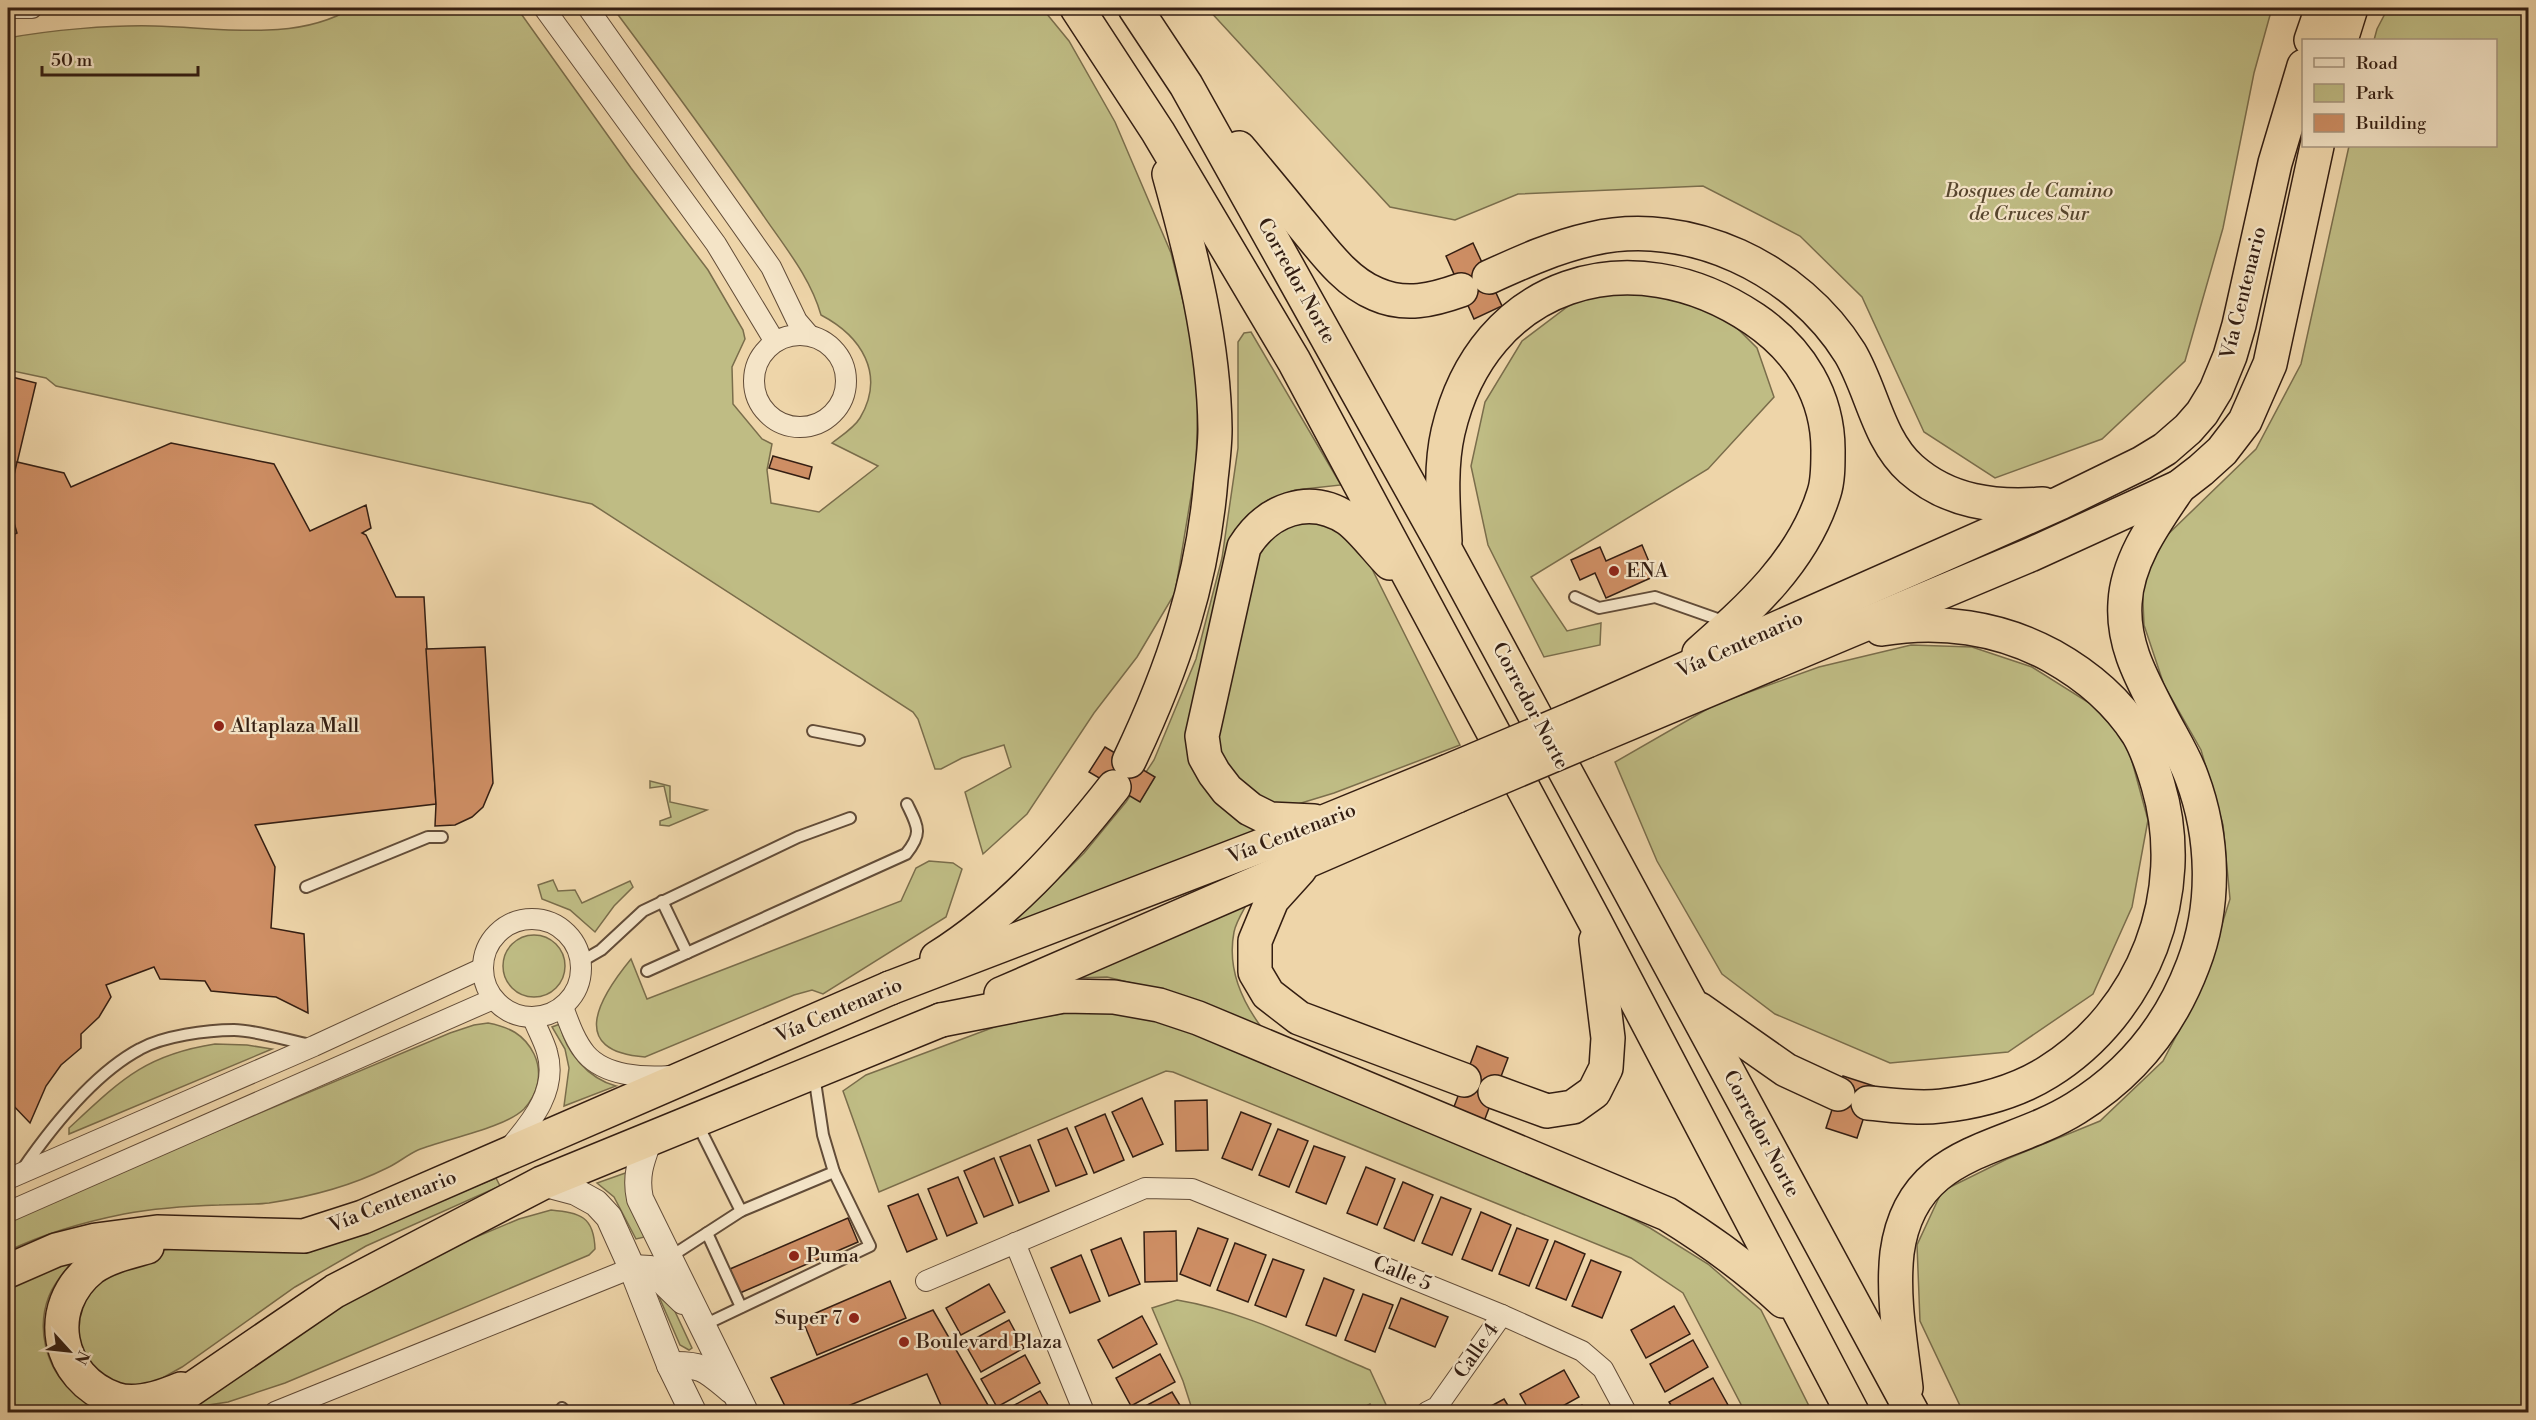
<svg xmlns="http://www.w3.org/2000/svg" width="2536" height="1420" font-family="'Libre Bodoni',serif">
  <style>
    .green { fill: #bfbc84; stroke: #7a6d4b; stroke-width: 1.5 }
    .building { fill: #ce8e64; stroke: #341e12; stroke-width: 1.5 }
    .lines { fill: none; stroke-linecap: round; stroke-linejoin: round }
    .service-casing { stroke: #624c38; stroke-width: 14 }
    .minor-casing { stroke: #624c38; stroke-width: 22 }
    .tertiary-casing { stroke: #624c38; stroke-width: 28 }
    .trunk-casing { stroke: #341e12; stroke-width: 36 }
    .motorway-casing { stroke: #341e12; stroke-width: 36 }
    .service { stroke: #f4e4c7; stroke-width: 10 }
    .minor { stroke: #f4e4c7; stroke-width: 20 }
    .tertiary { stroke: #f4e4c7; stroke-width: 26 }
    .trunk { stroke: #eed5a9; stroke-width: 33 }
    .motorway { stroke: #eed5a9; stroke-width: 33 }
    .motorway-bridge-casing { stroke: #341e12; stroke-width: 36; stroke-linecap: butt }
    .motorway-bridge { stroke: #eed5a9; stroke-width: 33 }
    .poi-dot { fill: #8f2418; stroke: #f4e4c7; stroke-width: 2 }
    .labels { text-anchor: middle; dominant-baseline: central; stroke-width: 4.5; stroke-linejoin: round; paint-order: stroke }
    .park-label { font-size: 20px; font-style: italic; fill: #57462e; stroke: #f4e4c7 }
    .street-label { font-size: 20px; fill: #341e12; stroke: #f4e4c7 }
    .poi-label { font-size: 20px; fill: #341e12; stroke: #f4e4c7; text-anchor: start }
  </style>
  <rect width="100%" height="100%" fill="#eed5a9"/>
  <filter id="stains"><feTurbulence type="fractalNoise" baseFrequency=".00333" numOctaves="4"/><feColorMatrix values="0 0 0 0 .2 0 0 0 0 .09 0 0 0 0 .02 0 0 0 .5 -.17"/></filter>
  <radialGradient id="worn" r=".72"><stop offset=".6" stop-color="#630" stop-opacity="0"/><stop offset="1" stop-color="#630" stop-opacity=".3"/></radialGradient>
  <g class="green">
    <path d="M352,8h165l114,160 77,102 35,60 2,9 -13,28 1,37 29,35 10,5 -5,26 4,33 48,9 59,-46 -46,-23c9,-7 22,-15 28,-25 26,-44 1,-82 -39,-103 -11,-39 -38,-70 -60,-103 -48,-69 -98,-137 -148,-204h429l27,33 46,81 56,131 17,68 10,72 -2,73 -21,127 -38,64 -43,56 -67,101 -44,40 -18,-62 46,-25 -7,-22 -42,13 -21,11h-6l-17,-50 -5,-7 -321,-208 -536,-118 -10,-8 -38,-8v-332c43,-8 101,-13 146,-12 63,1 141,17 198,-18z"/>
    <polygon points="1207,8 2272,8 2254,73 2223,228 2185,361 2102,439 1995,478 1924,432 1862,297 1800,236 1703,186 1518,194 1455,220 1390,207"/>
    <polygon points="2388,8 2528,8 2528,1412 1963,1412 1920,1321 1917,1245 1942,1191 2007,1159 2100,1121 2163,1061 2203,985 2230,899 2223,825 2201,750 2164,685 2144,625 2142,579 2159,543 2256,449 2301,364 2349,146 2496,146 2496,40 2374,40 2377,29"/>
    <polygon points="1624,290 1683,298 1721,312 1757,348 1774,397 1708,469 1531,577 1567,631 1601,623 1600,645 1544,657 1488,545 1471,466 1485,402 1522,341 1575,301"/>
    <path d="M1251,332l90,153 -46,5 -27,10 -22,17 -10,19 -27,94 7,171c16,16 27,22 49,25l-287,122 27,-20 37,-33 42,-42 42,-51 28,-42 42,-101 26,-101 16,-110v-106l6,-9z"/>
    <polygon points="1306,519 1332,524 1367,559 1460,745 1334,793 1298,804 1260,803 1238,789 1216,745 1248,568 1278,526"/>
    <polygon points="1911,645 1972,647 2032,667 2091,704 2127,743 2148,820 2132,907 2093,994 2008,1052 1890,1063 1775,1014 1722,974 1657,861 1615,762 1716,704 1819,667"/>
    <polygon points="650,781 670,786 670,802 707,810 669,826 660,825 660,821 671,817 664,786 650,788"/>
    <path d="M929,861l24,2 9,6 -16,48 -123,77 -11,-4 -18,5 -149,62c-78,-6 -46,-59 -14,-98l16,40 254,-98 15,-33z"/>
    <polygon points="553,880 558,891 575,890 582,903 630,881 633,887 614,906 595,932 570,910 542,899 538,885"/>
    <path d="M1250,898c-5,10 -14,23 -16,34 -7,36 7,68 28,96l-122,-43 -33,-8 -33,1z"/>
    <circle cx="534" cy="966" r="31"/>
    <polygon points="1091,1009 1153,1020 1226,1044 1590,1197 1650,1228 1708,1264 1761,1310 1812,1412 1745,1412 1683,1293 1631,1258 1173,1072 1166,1071 879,1192 843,1091 866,1075 1005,1023"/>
    <path d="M488,1023c21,4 36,11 46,31 9,19 4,40 -10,55 -19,19 -79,30 -106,41 -11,5 -20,13 -31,18 -36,18 -78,29 -118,35 -16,2 -33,1 -50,2 -32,1 -63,3 -95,9 -40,8 -79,19 -116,37v-32l442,-186 24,-8z"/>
    <path d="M560,1024c5,28 29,55 56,62l-52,20 5,-38 -4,-19 -13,-22z"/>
    <path d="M215,1044l32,1 25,4 -203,85v-6c51,-47 75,-73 146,-84z"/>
    <polygon points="631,1171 649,1236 636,1239 614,1197 597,1183"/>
    <polygon points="496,1178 500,1186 366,1246 295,1287 182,1367 150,1385 120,1388 77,1359 73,1300 85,1282 156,1251 382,1224"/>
    <path d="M551,1210c29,3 43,6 44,39l-6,6 -304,128 -57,19 -33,5 41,-33 162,-104 121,-51z"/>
    <path d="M72,1262c-9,11 -18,21 -23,34 -13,33 -3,71 22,94 9,9 27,14 34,22h-88l-9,-32v-94z"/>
    <polygon points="653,1283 665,1290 692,1348 689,1350 680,1345"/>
    <path d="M1177,1300c67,11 130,44 193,70l18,39 -14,3 -4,-8 -16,8h-161l-10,-31 -31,-73z"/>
  </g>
  <g class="building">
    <polygon points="1473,243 1502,306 1474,319 1446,256"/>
    <polygon points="8,376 36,383 8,501 17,533 8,537"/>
    <polygon points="171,443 274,464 310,531 366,505 371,528 362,533 366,535 396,597 424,597 436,804 255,825 275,867 271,928 304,934 308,1013 276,997 211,991 205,981 160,979 154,967 106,985 111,997 99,1017 81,1034 81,1048 61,1065 46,1086 30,1123 8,1100 8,537 17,533 8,501 17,462 64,473 71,487"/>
    <polygon points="773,456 812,467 809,479 769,468"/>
    <polygon points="1642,545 1655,576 1606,598 1595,573 1580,580 1571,560 1600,547 1606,561"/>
    <polygon points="485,647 493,783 483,807 472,817 455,825 435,826 436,804 426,649"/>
    <polygon points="1105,747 1155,777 1140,802 1089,772"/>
    <polygon points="1477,1046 1508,1058 1483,1124 1452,1112"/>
    <polygon points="1843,1076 1874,1086 1857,1138 1826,1128"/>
    <polygon points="1142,1098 1163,1144 1133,1157 1112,1112"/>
    <polygon points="1207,1100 1208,1150 1176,1151 1175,1101"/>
    <polygon points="1241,1112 1271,1124 1252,1170 1222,1158"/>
    <polygon points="1105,1114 1124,1160 1094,1173 1075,1127"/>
    <polygon points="1067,1128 1087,1174 1056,1186 1038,1140"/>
    <polygon points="1278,1129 1308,1141 1289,1187 1259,1175"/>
    <polygon points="1030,1145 1049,1191 1019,1203 1000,1157"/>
    <polygon points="1314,1146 1345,1157 1326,1204 1296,1192"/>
    <polygon points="994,1158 1013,1205 984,1217 964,1171"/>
    <polygon points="1366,1167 1395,1179 1377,1225 1347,1213"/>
    <polygon points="958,1177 977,1223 947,1236 928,1189"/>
    <polygon points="1403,1182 1433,1195 1414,1241 1384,1228"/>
    <polygon points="918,1194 937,1239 907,1252 888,1206"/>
    <polygon points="1441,1197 1471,1209 1452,1255 1422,1243"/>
    <polygon points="1481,1212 1511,1225 1492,1271 1462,1259"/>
    <polygon points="848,1218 858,1242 740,1293 730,1269"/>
    <polygon points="1198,1228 1228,1239 1210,1286 1180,1274"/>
    <polygon points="1517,1228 1548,1240 1529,1286 1499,1274"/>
    <polygon points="1176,1231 1177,1281 1145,1282 1144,1232"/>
    <polygon points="1121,1238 1140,1284 1109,1296 1091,1250"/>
    <polygon points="1555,1241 1585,1254 1566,1300 1536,1288"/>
    <polygon points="1235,1243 1266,1255 1248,1302 1217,1290"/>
    <polygon points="1081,1255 1100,1301 1070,1313 1051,1268"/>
    <polygon points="1273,1259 1304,1270 1286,1317 1255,1305"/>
    <polygon points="1591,1260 1621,1272 1602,1318 1572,1306"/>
    <polygon points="1324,1278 1354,1290 1336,1336 1306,1325"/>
    <polygon points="890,1281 906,1318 817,1355 802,1319"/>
    <polygon points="989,1284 1005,1312 961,1335 946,1308"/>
    <polygon points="1363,1294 1393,1305 1375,1352 1345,1340"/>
    <polygon points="1401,1298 1448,1317 1435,1347 1389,1328"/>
    <polygon points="1674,1306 1690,1334 1646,1358 1631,1330"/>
    <polygon points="933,1310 992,1412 944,1412 927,1374 833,1412 788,1412 771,1378"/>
    <polygon points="1142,1316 1157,1344 1113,1368 1098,1340"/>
    <polygon points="1009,1320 1024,1348 981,1372 965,1344"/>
    <polygon points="1693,1340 1708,1367 1665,1392 1650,1364"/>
    <polygon points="1160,1354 1175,1382 1131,1406 1116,1378"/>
    <polygon points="1025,1355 1040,1383 997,1407 981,1379"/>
    <polygon points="1564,1370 1579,1397 1552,1412 1530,1412 1520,1394"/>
    <polygon points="1713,1378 1728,1405 1715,1412 1675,1412 1669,1402"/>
    <polygon points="1040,1391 1052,1412 1002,1412"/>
    <polygon points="1172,1392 1184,1412 1134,1412"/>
    <polygon points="1504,1399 1512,1412 1480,1412"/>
    <polygon points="1582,1405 1586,1412 1570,1412"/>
  </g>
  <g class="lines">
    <g class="service-casing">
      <g id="service">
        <polyline points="1575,597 1599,608 1655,597 1726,622"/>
        <polyline points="813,731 859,740"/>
        <polyline points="306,887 428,837 442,837"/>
        <polyline points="662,901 687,953"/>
        <polyline points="582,961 601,950 643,911 798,837 850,818"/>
        <path d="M647,971l259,-117c17,-21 12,-27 1,-50"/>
        <polyline points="697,1123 741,1211"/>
        <path d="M22,1170c29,-42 73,-97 118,-121 23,-13 67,-19 94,-19 21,0 55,11 77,15"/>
        <polyline points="707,1233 741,1307"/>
        <polyline points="670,1257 741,1211 834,1172 823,1135 814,1075"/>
        <polyline points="702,1326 870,1246 834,1172"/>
        <polyline points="562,1408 565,1412"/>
      </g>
    </g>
    <g class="minor-casing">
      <g id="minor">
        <polyline points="8,8 32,8"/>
        <polyline points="544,8 716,244 775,342"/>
        <polyline points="588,8 771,267 797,321 809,335"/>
        <circle cx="800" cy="381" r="46"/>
        <circle cx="532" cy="968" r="49"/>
        <path d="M563,1007c6,16 12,34 23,47 19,22 58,24 84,22"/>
        <path d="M510,1147c23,-27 48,-58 37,-95 -3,-11 -10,-23 -14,-34"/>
        <polyline points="8,1179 314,1046 483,968"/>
        <polyline points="8,1212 493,999"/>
        <polyline points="1015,1243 1084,1412"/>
        <polyline points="926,1281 1145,1188 1192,1189 1502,1315 1582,1351 1603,1369 1626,1412"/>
        <polyline points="275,1412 632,1268"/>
        <polyline points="1427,1412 1437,1407 1502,1315"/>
      </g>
    </g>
    <g class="tertiary-casing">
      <g id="tertiary">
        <path d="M649,1139c-8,22 -14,37 -9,60l105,213"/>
        <polyline points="542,1183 576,1192 596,1203 609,1217 632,1268 670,1365 693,1412"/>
        <polyline points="632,1268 650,1269 683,1301"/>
        <path d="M670,1365c33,-1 36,4 61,25"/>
      </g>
    </g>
    <g class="trunk-casing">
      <g id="trunk">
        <path d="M147,1247c-18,5 -40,10 -55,21 -49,39 -36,110 23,131 20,7 47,-2 66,-10"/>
        <polyline points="8,1271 56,1250 96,1240 157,1232 304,1236 363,1217 890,988"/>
        <polyline points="158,1412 335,1291 542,1183 941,1020"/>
      </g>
    </g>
    <g class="motorway-casing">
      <g id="motorway">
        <polyline points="1077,8 1158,132 1294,361 1594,920 1852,1412"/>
        <polyline points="1135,8 1186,85 1445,549 1912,1412"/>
        <polyline points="2311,40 2322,8"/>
        <polyline points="2341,40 2351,8"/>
        <path d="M1239,148c20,24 41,49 61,74 22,26 44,59 76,72 29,13 57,6 85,-4"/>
        <path d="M1489,277c33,-15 66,-30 102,-38 98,-23 207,30 259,114 22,37 28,87 61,116 37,33 84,39 132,35"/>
        <path d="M1445,541c-2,-36 -5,-74 3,-109 35,-151 183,-196 306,-113 46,31 75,78 74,134 0,13 0,28 -4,40 -21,68 -74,115 -125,160"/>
        <polyline points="1574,718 2060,503 2142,463 2165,449 2188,429 2202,413 2216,390 2230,356 2239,325 2275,163 2304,66"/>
        <polyline points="1587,741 2030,555 2179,487 2201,470 2222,451 2245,421 2270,364 2317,146"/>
        <path d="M1129,761c44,-92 74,-181 82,-282 2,-17 4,-34 4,-50 -1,-87 -23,-172 -46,-255"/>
        <path d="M1314,821l-44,-2 -20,-10 -23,-19 -13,-17 -9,-16 -3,-21 42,-189c23,-37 65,-54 104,-28 14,10 30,32 42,44"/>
        <polyline points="1300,869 1272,900 1255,941 1255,972 1268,994 1299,1018 1464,1080"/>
        <path d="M937,958c70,-44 127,-107 177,-171"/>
        <polyline points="890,988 1326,821 1446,772"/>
        <polyline points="1001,994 1457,796"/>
        <polyline points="1699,1009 1786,1070 1838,1094"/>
        <path d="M941,1020l122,-24 51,1 45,8 39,13 469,196c42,26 80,53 116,87"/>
        <polyline points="1495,1092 1547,1111 1573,1107 1594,1092 1606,1068 1608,1038 1596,940"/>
        <path d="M1868,1103c24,2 49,6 73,3 36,-4 75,-14 107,-34 96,-60 142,-179 110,-287 -5,-17 -11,-36 -20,-51 -21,-33 -52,-59 -86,-78 -53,-29 -113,-37 -171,-27"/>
        <path d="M1906,1388c-5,-44 -14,-90 -9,-135 14,-106 107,-100 179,-145 55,-34 94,-82 117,-143 23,-59 21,-128 -1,-187 -7,-20 -19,-39 -29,-58 -19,-38 -41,-73 -38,-117 2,-43 31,-82 54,-116"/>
      </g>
    </g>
    <use href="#service" class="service"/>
    <use href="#minor" class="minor"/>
    <use href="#tertiary" class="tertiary"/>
    <use href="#trunk" class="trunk"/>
    <use href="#motorway" class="motorway"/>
    <g class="motorway-bridge-casing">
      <g id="motorway-bridge">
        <polyline points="1446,772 1574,718"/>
        <polyline points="1457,796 1587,741"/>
      </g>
    </g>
    <use href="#motorway-bridge" class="motorway-bridge"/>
  </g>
  <g class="poi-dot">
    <circle cx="1614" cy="571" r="6"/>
    <circle cx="219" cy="726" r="6"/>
    <circle cx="794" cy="1256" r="6"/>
    <circle cx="854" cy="1318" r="6"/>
    <circle cx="904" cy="1342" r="6"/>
  </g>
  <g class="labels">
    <g class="park-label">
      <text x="2029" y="191">Bosques de Camino<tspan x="2029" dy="23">de Cruces Sur</tspan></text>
    </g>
    <g class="street-label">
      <text transform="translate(1296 281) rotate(61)">Corredor Norte</text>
      <text transform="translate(2244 293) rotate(-76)">Vía Centenario</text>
      <text transform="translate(1740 645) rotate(-24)">Vía Centenario</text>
      <text transform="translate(1530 706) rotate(62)">Corredor Norte</text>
      <text transform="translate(1292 834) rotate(-21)">Vía Centenario</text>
      <text transform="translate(839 1011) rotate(-23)">Vía Centenario</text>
      <text transform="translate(1761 1134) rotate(62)">Corredor Norte</text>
      <text transform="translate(393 1202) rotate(-22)">Vía Centenario</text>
      <text transform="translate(1402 1274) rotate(22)">Calle 5</text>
      <text transform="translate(1477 1351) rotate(-55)">Calle 4</text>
    </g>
    <g class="poi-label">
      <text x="1626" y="571">ENA</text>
      <text x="231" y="726">Altaplaza Mall</text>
      <text x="806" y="1256">Puma</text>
      <text x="842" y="1318" text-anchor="end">Super 7</text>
      <text x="916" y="1342">Boulevard Plaza</text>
    </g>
  </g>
  <rect width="2536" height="1420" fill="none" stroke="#eed5a9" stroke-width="30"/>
  <rect x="9" y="9" width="2518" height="1402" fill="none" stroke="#341e12" stroke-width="3"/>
  <rect x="15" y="15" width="2506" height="1390" fill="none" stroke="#341e12" stroke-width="1.5"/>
  <rect x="2302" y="39" width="195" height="108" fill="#f4e4c7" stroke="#a7957f" stroke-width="1.5"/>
  <rect x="2314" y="58" width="30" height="9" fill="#f4e4c7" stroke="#a7957f" stroke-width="1.5"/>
  <text x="2356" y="69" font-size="18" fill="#341e12">Road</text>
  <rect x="2314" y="84" width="30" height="18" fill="#bfbc84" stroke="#a7957f" stroke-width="1.5"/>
  <text x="2356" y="99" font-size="18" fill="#341e12">Park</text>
  <rect x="2314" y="114" width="30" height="18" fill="#ce8e64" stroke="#a7957f" stroke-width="1.5"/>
  <text x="2356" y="129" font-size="18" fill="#341e12">Building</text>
  <g transform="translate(69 1351) rotate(117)" stroke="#f4e4c7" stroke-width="4.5" paint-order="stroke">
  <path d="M0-4.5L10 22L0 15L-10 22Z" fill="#341e12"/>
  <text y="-9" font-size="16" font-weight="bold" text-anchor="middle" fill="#341e12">N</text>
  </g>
  <path d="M42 66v9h156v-9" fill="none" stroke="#341e12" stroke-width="3"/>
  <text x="51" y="66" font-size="18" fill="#341e12" stroke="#f4e4c7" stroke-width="4.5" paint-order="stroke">50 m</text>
  <rect width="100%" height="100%" filter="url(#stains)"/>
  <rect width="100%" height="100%" fill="url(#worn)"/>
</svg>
